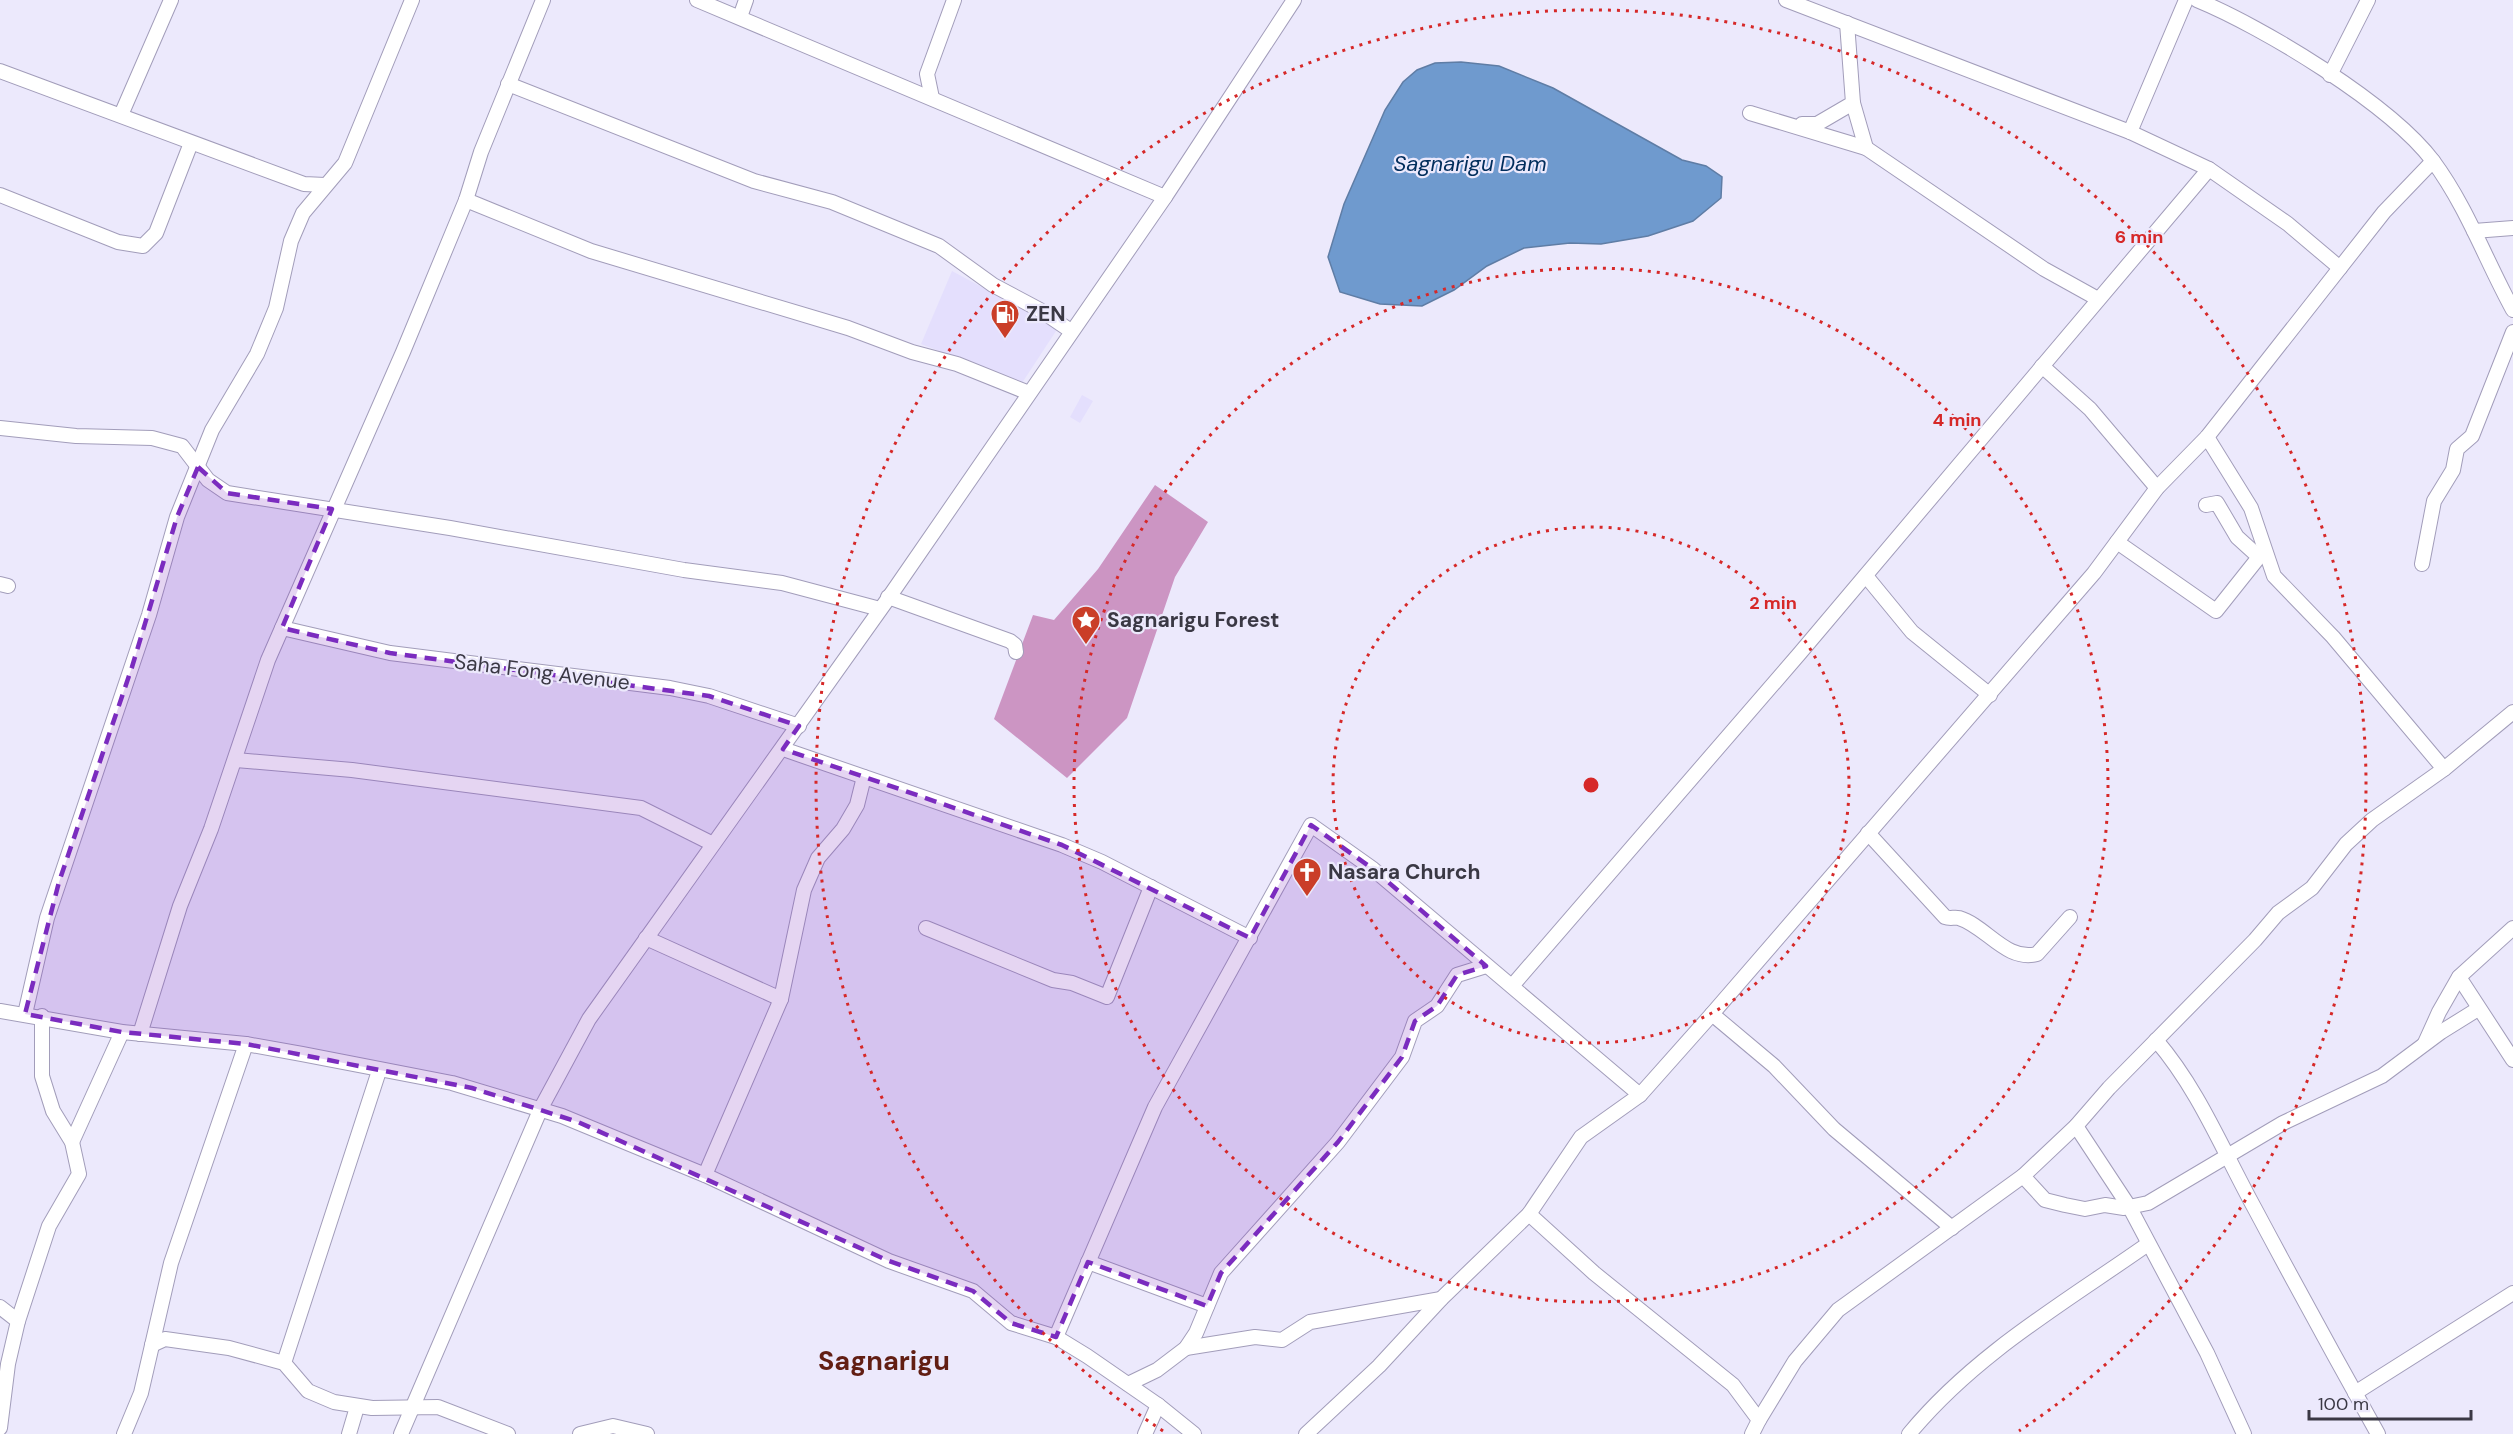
<svg xmlns="http://www.w3.org/2000/svg" width="2513" height="1434" font-family="'DM Sans',sans-serif">
  <style>
    .built { fill: #e4dffd }
    .forest { fill: #cc95c3 }
    .water { fill: #6f9ace; stroke: #5f7da5; stroke-width: 1.5 }
    .lines { fill: none; stroke-linecap: round; stroke-linejoin: round }
    .minor-casing { stroke: #a29dba; stroke-width: 16 }
    .minor { stroke: #fff; stroke-width: 14 }
    .marked { fill: #7b2cbf; fill-opacity: 0.2; stroke: #7b2cbf; stroke-width: 4.5; stroke-dasharray: 12 8; stroke-linejoin: round }
    .ring { fill: none; stroke: #d62828; stroke-width: 3; stroke-dasharray: 3 6 }
    .labels { text-anchor: middle; dominant-baseline: central; stroke-width: 4.5; stroke-linejoin: round; paint-order: stroke }
    .poi-label { font-size: 21px; font-weight: bold; fill: #3a3844; stroke: #ece9fc; text-anchor: start }
    .street-label { font-size: 21px; fill: #3a3844; stroke: #ece9fc }
    .water-label { font-size: 22px; font-style: italic; fill: #002d5c; stroke: #ece9fc }
    .district-label { font-size: 27px; font-weight: bold; fill: #621e13; stroke: #ece9fc }
    .centre { fill: #d62828; stroke: #ece9fc; stroke-width: 3 }
    .ring-label { font-size: 18px; text-anchor: middle; font-weight: bold; fill: #d62828; stroke: #ece9fc; stroke-width: 4.5; stroke-linejoin: round; paint-order: stroke }
  </style>
  <rect width="100%" height="100%" fill="#ece9fc"/>
  <g class="built">
    <polygon points="952,271 1058,328 1022,383 921,344"/>
    <polygon points="1082,395 1093,401 1080,423 1070,417"/>
  </g>
  <polygon class="forest" points="1155,485 1208,522 1175,577 1127,718 1067,778 994,719 1033,615 1054,620 1098,569"/>
  <polygon class="water" points="1461,62 1499,66 1553,88 1682,160 1706,166 1722,177 1721,198 1693,221 1648,236 1601,244 1570,243 1524,248 1487,266 1454,290 1422,306 1380,304 1340,292 1328,257 1344,204 1385,110 1403,82 1417,70 1435,63"/>
  <g class="lines">
    <g class="minor-casing">
      <g id="minor">
        <polyline points="697,0 1165,197"/>
        <polyline points="1786,0 2130,132 2209,169 2288,224 2340,268"/>
        <path d="M2197,0c66,27 193,104 236,161 34,46 53,100 80,149"/>
        <polyline points="740,17 746,0"/>
        <polyline points="0,71 304,184 325,185"/>
        <polyline points="2330,75 2368,0"/>
        <polyline points="508,84 754,181 832,202 939,246 993,285 1040,310 1071,331"/>
        <polyline points="932,98 927,74 954,0"/>
        <polyline points="1853,103 1866,148"/>
        <polyline points="1750,113 1866,148 2044,269 2098,299"/>
        <polyline points="121,115 171,0"/>
        <polyline points="1802,124 1817,124 1853,103 1847,23"/>
        <polyline points="2130,132 2186,0"/>
        <polyline points="0,195 118,242 143,246 156,233 191,143"/>
        <polyline points="466,200 591,251 848,328 912,352 957,364 1029,393"/>
        <polyline points="2474,231 2513,228"/>
        <polyline points="2042,366 2090,409 2157,488"/>
        <polyline points="0,428 76,436 152,438 182,446 208,480 227,493 450,528 684,570 782,583 880,609"/>
        <polyline points="2207,437 2251,508 2274,576 2333,637 2444,769"/>
        <polyline points="2117,542 2216,611 2259,557 2237,537 2217,503 2206,505"/>
        <polyline points="2422,564 2434,501 2453,470 2457,449 2472,436 2513,332"/>
        <polyline points="1866,576 1912,632 1990,695"/>
        <polyline points="0,584 8,586"/>
        <polyline points="888,597 1010,641 1015,645 1016,652"/>
        <polyline points="282,628 390,653 670,688 709,696 799,726"/>
        <polyline points="783,749 1062,845 1102,862 1250,938"/>
        <polyline points="236,760 352,770 641,808 713,844"/>
        <path d="M1868,833l77,84c5,2 9,0 14,1 27,8 47,44 78,36l33,-37"/>
        <polyline points="926,928 1053,980 1072,983 1107,997 1151,887"/>
        <polyline points="646,938 781,999"/>
        <polyline points="2459,977 2513,1060"/>
        <polyline points="1512,986 1800,653 2209,169"/>
        <polyline points="0,1011 122,1032 246,1044 302,1054 452,1083 562,1116 705,1175 889,1261 973,1291 1011,1323 1056,1337 1087,1356 1158,1405 1194,1434"/>
        <polyline points="25,1014 47,918 149,615 177,517 212,430 257,354 276,308 291,241 303,213 345,163 412,0"/>
        <polyline points="1712,1014 1774,1066 1834,1129 1952,1228"/>
        <polyline points="140,1034 180,906 211,829 268,660 403,352 466,200 481,152 543,0"/>
        <path d="M2156,1040c43,50 67,111 99,169 40,75 81,150 123,225"/>
        <polyline points="2425,1043 2439,1012 2459,977 2513,928"/>
        <polyline points="2076,1126 2130,1208 2207,1353 2244,1434"/>
        <polyline points="72,1142 122,1032"/>
        <polyline points="705,1175 781,999 804,890 818,858 843,829 857,805 864,777"/>
        <polyline points="2023,1176 2076,1126 2109,1088 2255,940 2278,913 2312,888 2346,844 2372,820 2444,769 2513,712"/>
        <polyline points="1529,1214 1594,1273 1733,1385 1759,1420 1752,1434"/>
        <polyline points="1088,1262 1207,1306"/>
        <polyline points="0,1307 18,1321"/>
        <polyline points="1056,1337 1155,1107 1311,825 1373,869 1640,1095"/>
        <polyline points="152,1345 165,1339 229,1348 284,1363 308,1391 334,1402 372,1408 438,1407 508,1434"/>
        <polyline points="1186,1348 1255,1337 1282,1340 1310,1322 1441,1299"/>
        <polyline points="284,1363 379,1071"/>
        <polyline points="1128,1384 1157,1370 1186,1348 1196,1333 1221,1273 1338,1142 1402,1057 1415,1021 1437,1006 1457,975 1486,966"/>
        <polyline points="2355,1393 2513,1293"/>
        <polyline points="1759,1420 1795,1361 1838,1310 2023,1176 2045,1200 2065,1205 2085,1209 2105,1205 2124,1208 2148,1203 2283,1123 2382,1076 2441,1032 2478,1009"/>
        <polyline points="0,1428 8,1364 18,1321 49,1226 79,1174 72,1142 53,1111 42,1076 42,1016"/>
        <polyline points="124,1434 141,1393 171,1263 246,1044"/>
        <polyline points="349,1434 357,1407"/>
        <polyline points="401,1434 541,1108 589,1019 885,603 1165,197 1294,0"/>
        <polyline points="580,1434 613,1426 647,1434"/>
        <polyline points="1145,1434 1158,1405"/>
        <polyline points="1306,1434 1379,1366 1441,1299 1529,1214 1581,1137 1640,1095 1712,1014 2094,573 2157,488 2207,437 2384,212 2433,161"/>
        <path d="M1909,1434c66,-80 155,-131 239,-190"/>
      </g>
    </g>
    <use href="#minor" class="minor"/>
  </g>
  <path class="marked" d="M198,467l29,26 105,16 -50,119 108,25 319,43 90,30 -16,23 279,96 188,93 61,-113 62,44 113,97 -29,9 -20,31 -22,15 -13,36 -64,85 -117,131 -14,33 -119,-44 -32,75 -45,-14 -38,-32 -84,-30 -311,-139 -106,-34 -226,-44 -124,-12 -97,-18 34,-132 73,-215 45,-150z"/>
  <g class="ring">
    <circle cx="1591" cy="785" r="258"/>
    <circle cx="1591" cy="785" r="517"/>
    <path d="M1163 1431A775 775 0 1 1 2019 1431"/>
  </g>
  <defs>
    <g id="fuel-pin" transform="scale(1.5)"><path d="M0 17L-7.5 6A9.5 9.5 0 1 1 7.5 6Z" fill="#ca3e28" stroke="#ece9fc"/><path d="M-5.5-6h7V0h2V4h1.3V-2.5L3-4.5l.8-.8L6-3V5H2.5V1h-1V6h-7ZM-4.2-4.7v3.2H.2V-4.7Z" fill="#fff"/></g>
    <g id="sight-pin" transform="scale(1.5)"><path d="M0 17L-7.5 6A9.5 9.5 0 1 1 7.5 6Z" fill="#ca3e28" stroke="#ece9fc"/><path d="M0-6L1.8-2.2L6-1.7L2.9 1.2L3.7 5.4L0 3.3L-3.7 5.4L-2.9 1.2L-6-1.7L-1.8-2.2Z" fill="#fff"/></g>
    <g id="church-pin" transform="scale(1.5)"><path d="M0 17L-7.5 6A9.5 9.5 0 1 1 7.5 6Z" fill="#ca3e28" stroke="#ece9fc"/><path d="M-1.2-6h2.4v3.5h3.3v2.4h-3.3V6h-2.4V-.1h-3.3v-2.4h3.3Z" fill="#fff"/></g>
  </defs>
  <g fill-rule="evenodd">
    <use href="#fuel-pin" x="1005" y="314"/>
    <use href="#sight-pin" x="1086" y="620"/>
    <use href="#church-pin" x="1307" y="872"/>
  </g>
  <g class="labels">
    <g class="poi-label">
      <text x="1026" y="314">ZEN</text>
      <text x="1107" y="620">Sagnarigu Forest</text>
      <text x="1328" y="872">Nasara Church</text>
    </g>
    <g class="street-label">
      <text transform="translate(542 672) rotate(7)">Saha Fong Avenue</text>
    </g>
    <g class="water-label">
      <text x="1470" y="163">Sagnarigu Dam</text>
    </g>
    <g class="district-label">
      <text x="884" y="1360">Sagnarigu</text>
    </g>
  </g>
  <circle cx="1591" cy="785" r="9" class="centre"/>
  <g class="ring-label">
    <text x="2139" y="243">6 min</text>
    <text x="1957" y="426">4 min</text>
    <text x="1773" y="609">2 min</text>
  </g>
  <path d="M2309 1410v9h162v-9" fill="none" stroke="#3a3844" stroke-width="3"/>
  <text x="2318" y="1410" font-size="18" fill="#3a3844" stroke="#ece9fc" stroke-width="4.5" paint-order="stroke">100 m</text>
</svg>
